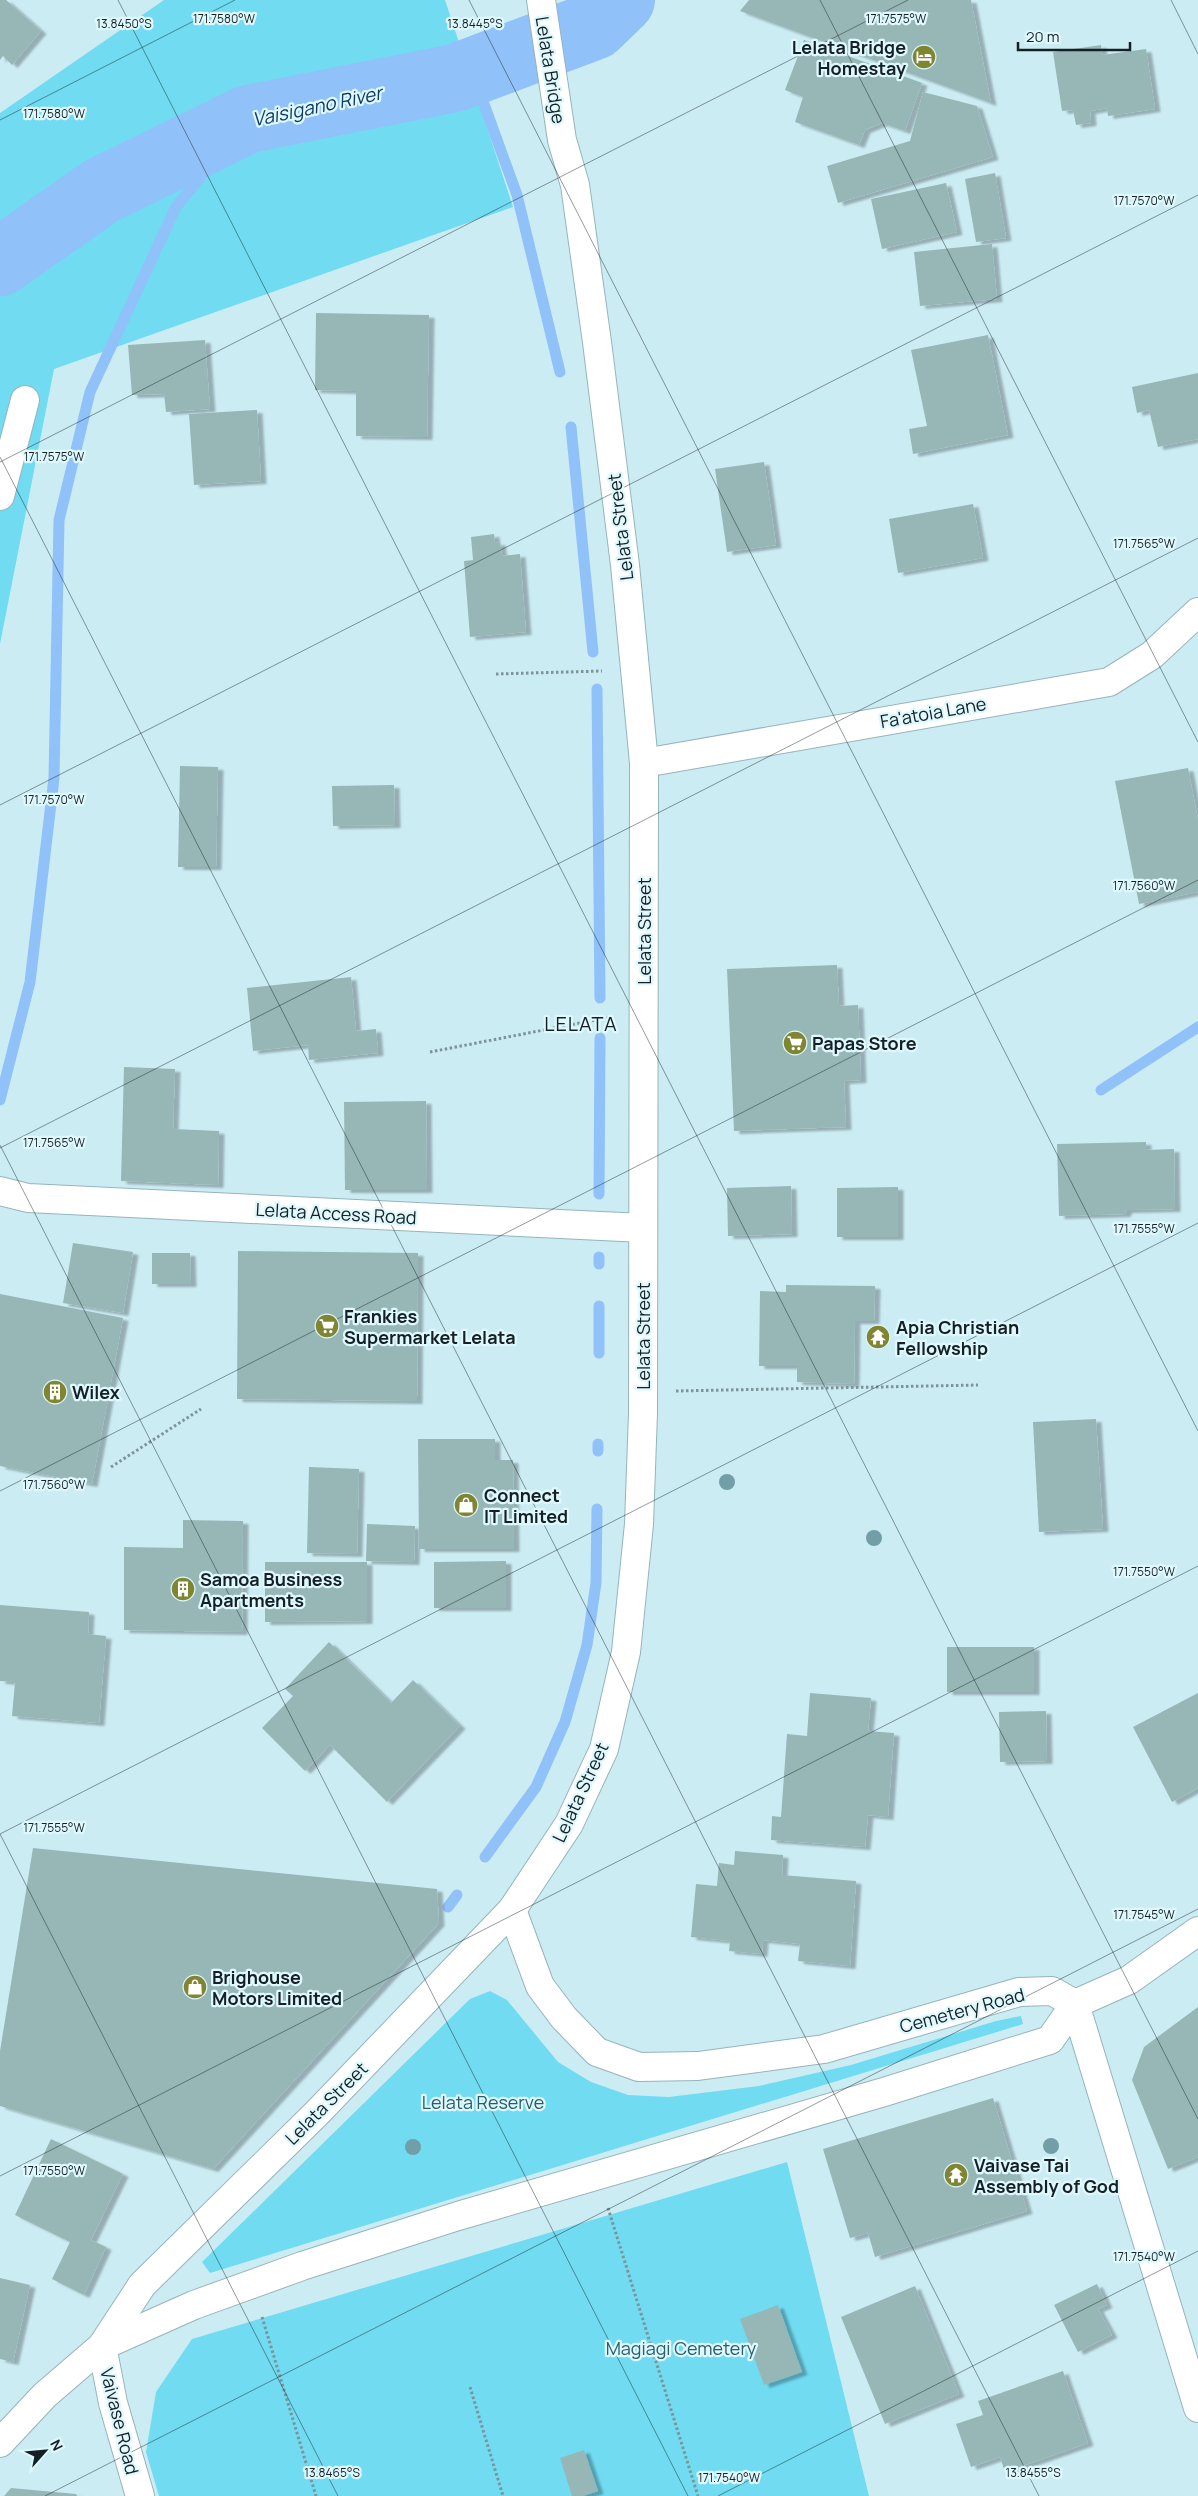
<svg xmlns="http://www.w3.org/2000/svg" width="1198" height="2496" font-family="Manrope,sans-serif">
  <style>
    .green { fill: #70dbf1 }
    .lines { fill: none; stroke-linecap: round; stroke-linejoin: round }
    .stream { stroke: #90c1f9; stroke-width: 11 }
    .river { stroke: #90c1f9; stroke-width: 68 }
    .building { fill: #97b7b6; filter: url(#shadow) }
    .street-casing { stroke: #95b4bb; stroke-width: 30 }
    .secondary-casing { stroke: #95b4bb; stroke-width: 30 }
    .path { stroke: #7b9399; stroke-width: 3; stroke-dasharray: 2.5 2.5; stroke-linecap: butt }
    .street { stroke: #fff; stroke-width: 28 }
    .secondary { stroke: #fff; stroke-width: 28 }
    .tree { fill: #729ea8 }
    .ticks { fill: none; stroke: #142023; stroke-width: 1; stroke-opacity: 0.45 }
    .labels { text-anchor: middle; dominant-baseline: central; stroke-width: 4.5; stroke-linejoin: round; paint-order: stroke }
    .poi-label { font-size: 18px; font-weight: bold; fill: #142023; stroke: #def8fe; text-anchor: start }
    .street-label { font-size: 18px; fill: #142023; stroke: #def8fe }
    .park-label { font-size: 18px; fill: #285e69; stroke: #def8fe }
    .water-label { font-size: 19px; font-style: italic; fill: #0e3a65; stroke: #def8fe }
    .quarter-label { font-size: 20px; letter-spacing: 1px; fill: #142023; stroke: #def8fe }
    .ticks-label { font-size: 12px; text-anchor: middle; fill: #142023; stroke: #def8fe; stroke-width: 4.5; stroke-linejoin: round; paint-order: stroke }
  </style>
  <defs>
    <filter id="shadow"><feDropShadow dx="5.5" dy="3" stdDeviation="1" flood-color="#0004"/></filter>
  </defs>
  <rect width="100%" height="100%" fill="#ccecf4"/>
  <g class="green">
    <polygon points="164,0 445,0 513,207 54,369 0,644 0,113"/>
    <polygon points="490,1991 507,2000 558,2062 591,2082 628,2095 669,2097 759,2086 851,2065 996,2021 1021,2016 1023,2024 210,2273 202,2262 470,1999"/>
    <polygon points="787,2162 869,2496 159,2496 146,2452 156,2392 192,2339"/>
  </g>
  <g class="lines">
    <g class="stream">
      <polyline points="472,71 517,195 560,372"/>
      <polyline points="571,427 593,652"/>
      <polyline points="597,689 600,998"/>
      <polyline points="1101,1090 1198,1027"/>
      <polyline points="0,1100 30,982 54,778 59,520 90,392 176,207 248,119"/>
      <polyline points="599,1194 600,1038"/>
      <polyline points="599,1264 599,1257"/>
      <polyline points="599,1353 599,1306"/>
      <polyline points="598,1451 598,1444"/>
      <polyline points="485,1857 536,1787 565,1722 587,1645 596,1583 597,1509"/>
      <polyline points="448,1907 457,1895"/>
    </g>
    <polyline class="river" points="0,262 101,191 248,119 455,78 594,26 621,0"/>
  </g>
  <g class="building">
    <polygon points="0,0 6,0 41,31 12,65 3,56 0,60"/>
    <polygon points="749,0 971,0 991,103 740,11"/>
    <polygon points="804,40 922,83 905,131 882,123 865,130 859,145 795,122 803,97 785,90"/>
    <polygon points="1101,45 1102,55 1146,49 1155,109 1108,116 1107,108 1090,111 1091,123 1076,125 1073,110 1062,111 1053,52"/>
    <polygon points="923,92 977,106 993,157 838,203 827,166 910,141"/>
    <polygon points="995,173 1006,238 976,242 965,179"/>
    <polygon points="946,183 957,232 882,249 871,199"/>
    <polygon points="992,244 997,299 920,306 914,252"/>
    <polygon points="316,313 429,315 427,437 356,436 356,391 315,390"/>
    <polygon points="988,335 1008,435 913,454 909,429 927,426 911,350"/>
    <polygon points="205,340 210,409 166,412 164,394 132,395 128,345"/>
    <polygon points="1198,373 1198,439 1158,447 1149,410 1137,413 1132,387"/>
    <polygon points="257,410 261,481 194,485 189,414"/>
    <polygon points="764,462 776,545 727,552 715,469"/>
    <polygon points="973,504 983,558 898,573 889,519"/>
    <polygon points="494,534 495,543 500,542 502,556 520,554 526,632 470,637 464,561 473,560 471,537"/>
    <polygon points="180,766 218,767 216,867 178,867"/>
    <polygon points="1188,768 1198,820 1198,892 1139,904 1115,781"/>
    <polygon points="394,785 395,825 333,826 332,786"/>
    <polygon points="837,965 839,1006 858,1005 861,1080 844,1081 846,1127 734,1131 727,969"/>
    <polygon points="351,977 356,1031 376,1029 378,1053 309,1060 308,1045 253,1051 247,988"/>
    <polygon points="124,1067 175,1069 173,1129 219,1131 218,1185 121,1181"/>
    <polygon points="426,1101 427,1190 345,1190 344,1102"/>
    <polygon points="1146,1142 1146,1150 1174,1149 1175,1209 1127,1210 1125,1214 1059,1216 1057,1144"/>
    <polygon points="791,1186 792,1234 728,1236 727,1188"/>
    <polygon points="898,1187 898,1237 837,1237 837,1188"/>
    <polygon points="73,1243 133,1252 123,1313 63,1303"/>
    <polygon points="238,1251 418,1253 417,1401 237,1399"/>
    <polygon points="152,1253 190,1253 191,1284 152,1284"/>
    <polygon points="786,1285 875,1286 874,1321 855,1321 854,1384 797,1382 797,1366 759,1366 760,1291 786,1292"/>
    <polygon points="0,1294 123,1318 92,1484 0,1466"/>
    <polygon points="1096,1419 1103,1529 1039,1532 1033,1422"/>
    <polygon points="418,1439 495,1439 495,1460 513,1460 514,1549 419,1549"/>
    <polygon points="309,1467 359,1469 357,1554 307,1553"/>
    <polygon points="183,1520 243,1521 242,1632 124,1630 124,1547 183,1548"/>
    <polygon points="367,1524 415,1526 414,1562 366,1561"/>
    <polygon points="506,1561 506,1608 434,1608 434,1562"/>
    <polygon points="265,1562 367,1562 367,1621 265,1622"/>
    <polygon points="0,1605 89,1612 88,1634 106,1636 99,1723 12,1716 15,1682 0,1681"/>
    <polygon points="329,1642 391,1703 413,1680 460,1726 387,1802 330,1745 305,1771 262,1728 293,1696 285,1689"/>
    <rect x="947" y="1647" width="87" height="45"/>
    <polygon points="810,1693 871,1698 868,1731 894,1733 888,1817 868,1815 865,1847 771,1840 772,1816 781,1817 787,1734 807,1736"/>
    <polygon points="1198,1693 1198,1788 1172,1802 1133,1727"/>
    <polygon points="1046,1711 1047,1761 1000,1762 999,1712"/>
    <polygon points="33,1848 437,1889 439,1923 213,2169 0,2106 0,2051"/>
    <polygon points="735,1851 783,1855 782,1875 856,1881 850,1966 798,1961 800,1944 763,1940 762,1954 729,1951 730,1941 691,1937 696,1884 717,1886 719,1863 734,1865"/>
    <polygon points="1198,2007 1198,2157 1168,2169 1132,2080 1144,2047"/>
    <polygon points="993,2098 1027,2211 875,2257 868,2233 850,2238 823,2149"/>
    <polygon points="51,2139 123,2174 91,2240 106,2247 84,2295 52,2279 70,2242 15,2215"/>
    <polygon points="0,2278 30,2285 13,2362 0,2359"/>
    <polygon points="1097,2284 1107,2305 1098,2309 1112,2335 1078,2352 1054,2305"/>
    <polygon points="915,2286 959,2394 885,2424 841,2317"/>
    <polygon points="778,2305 802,2372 764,2385 740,2319"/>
    <polygon points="1063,2371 1088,2443 1005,2472 1000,2457 971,2467 956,2424 983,2415 978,2401"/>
    <polygon points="584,2450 598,2491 583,2496 572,2496 560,2458"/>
    <polygon points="11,2488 76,2494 77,2496 4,2496"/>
  </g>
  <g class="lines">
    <g class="street-casing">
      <g id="street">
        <polyline points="0,496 25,400"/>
        <polyline points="644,763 1109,682 1152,655 1198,612"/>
        <polyline points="0,1191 28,1198 643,1228"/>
        <polyline points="102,2346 194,2305 302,2266 458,2216 884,2092 1050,2040 1075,2004"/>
      </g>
    </g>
    <g class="secondary-casing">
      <g id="secondary">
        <polyline points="512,1910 540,1986 564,2018 597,2052 639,2067 698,2066 824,2049 1019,1992 1052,1991 1075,2004 1198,2408"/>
        <polyline points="1075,2004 1129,1980 1198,1931"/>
        <polyline points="102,2346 113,2403 140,2496"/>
        <polyline points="0,2443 45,2395 102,2346 142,2285 317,2113 512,1910 569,1824 604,1749 626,1652 639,1524 643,1413 644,763 625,565 597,342 575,185 562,140 541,0"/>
      </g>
    </g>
    <g class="path">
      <polyline points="496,674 602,671"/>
      <polyline points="430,1052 611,1017"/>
      <polyline points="676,1391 978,1385"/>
      <polyline points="111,1467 201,1409"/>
      <polyline points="608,2208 698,2496"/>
      <polyline points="262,2317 316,2496"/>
      <polyline points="470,2387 503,2496"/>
    </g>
    <use href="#street" class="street"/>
    <use href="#secondary" class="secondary"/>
  </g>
  <g class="tree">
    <circle cx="727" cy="1482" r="8"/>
    <circle cx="874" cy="1538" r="8"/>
    <circle cx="1051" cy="2146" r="8"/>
    <circle cx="413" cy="2147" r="8"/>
  </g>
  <path class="ticks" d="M118,0l1080,2119M469,0l729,1431M820,0l378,742M1171,0l27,54M0,120l235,-120M0,457l1039,2039M0,462l908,-462M0,805l1198,-610M0,1145l688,1351M0,1148l1198,-610M0,1491l1198,-611M0,1834l1198,-611M0,1834l338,662M0,2176l1198,-610M45,2496l1153,-587M718,2496l480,-245"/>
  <defs>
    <g id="hotel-disc" transform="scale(1.25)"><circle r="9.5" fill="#7f8530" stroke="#def8fe"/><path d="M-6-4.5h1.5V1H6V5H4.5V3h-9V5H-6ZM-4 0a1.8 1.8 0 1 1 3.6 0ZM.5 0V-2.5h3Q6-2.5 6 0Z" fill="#fff"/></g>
    <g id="supermarket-disc" transform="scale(1.25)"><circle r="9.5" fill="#7f8530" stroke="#def8fe"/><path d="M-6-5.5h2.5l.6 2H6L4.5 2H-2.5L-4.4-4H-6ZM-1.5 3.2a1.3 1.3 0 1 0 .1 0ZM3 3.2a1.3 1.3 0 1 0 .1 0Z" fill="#fff"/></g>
    <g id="temple-disc" transform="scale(1.25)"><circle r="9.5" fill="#7f8530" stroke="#def8fe"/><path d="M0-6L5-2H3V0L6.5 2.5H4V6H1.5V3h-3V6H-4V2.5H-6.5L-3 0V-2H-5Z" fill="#fff"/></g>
    <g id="building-disc" transform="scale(1.25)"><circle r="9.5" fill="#7f8530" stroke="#def8fe"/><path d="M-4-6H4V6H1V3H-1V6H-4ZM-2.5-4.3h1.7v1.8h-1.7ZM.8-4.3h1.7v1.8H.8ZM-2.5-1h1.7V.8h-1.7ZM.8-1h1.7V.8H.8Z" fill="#fff"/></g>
    <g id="shop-disc" transform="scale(1.25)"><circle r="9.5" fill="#7f8530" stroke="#def8fe"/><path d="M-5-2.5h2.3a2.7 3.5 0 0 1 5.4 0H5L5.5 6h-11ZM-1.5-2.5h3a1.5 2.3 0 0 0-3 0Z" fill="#fff"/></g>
  </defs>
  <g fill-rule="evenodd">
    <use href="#hotel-disc" x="924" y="57"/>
    <use href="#supermarket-disc" x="795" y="1043"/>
    <use href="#supermarket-disc" x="327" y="1326"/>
    <use href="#temple-disc" x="878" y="1337"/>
    <use href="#building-disc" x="55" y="1392"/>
    <use href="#shop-disc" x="466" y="1505"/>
    <use href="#building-disc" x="183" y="1589"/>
    <use href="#shop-disc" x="195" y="1987"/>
    <use href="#temple-disc" x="956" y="2175"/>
  </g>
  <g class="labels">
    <g class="poi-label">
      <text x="906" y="47" text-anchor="end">Lelata Bridge<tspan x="906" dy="21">Homestay</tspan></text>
      <text x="812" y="1043">Papas Store</text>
      <text x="344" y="1316">Frankies<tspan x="344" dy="21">Supermarket Lelata</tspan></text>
      <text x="896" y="1327">Apia Christian<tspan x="896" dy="21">Fellowship</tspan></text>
      <text x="72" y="1392">Wilex</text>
      <text x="484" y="1495">Connect<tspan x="484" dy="21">IT Limited</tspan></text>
      <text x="200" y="1579">Samoa Business<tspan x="200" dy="21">Apartments</tspan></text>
      <text x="212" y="1977">Brighouse<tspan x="212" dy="21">Motors Limited</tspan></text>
      <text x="974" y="2165">Vaivase Tai<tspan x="974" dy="21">Assembly of God</tspan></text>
    </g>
    <g class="street-label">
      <text transform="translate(551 70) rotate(81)">Lelata Bridge</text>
      <text transform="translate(620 527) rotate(-97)">Lelata Street</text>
      <text transform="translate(933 712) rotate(-10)">Fa'atoia Lane</text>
      <text transform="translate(644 931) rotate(-90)">Lelata Street</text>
      <text transform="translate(336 1213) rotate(3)">Lelata Access Road</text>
      <text transform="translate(643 1336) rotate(-90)">Lelata Street</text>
      <text transform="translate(580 1792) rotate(-65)">Lelata Street</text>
      <text transform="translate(962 2010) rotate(-15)">Cemetery Road</text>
      <text transform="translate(326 2103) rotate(-45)">Lelata Street</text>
      <text transform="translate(120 2421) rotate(76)">Vaivase Road</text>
    </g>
    <g class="park-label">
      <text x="483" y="2102">Lelata Reserve</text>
      <text x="681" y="2348">Magiagi Cemetery</text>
    </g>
    <g class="water-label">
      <text transform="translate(317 106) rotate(-12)">Vaisigano River</text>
    </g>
    <g class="quarter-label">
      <text x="581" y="1023">LELATA</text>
    </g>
  </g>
  <g class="ticks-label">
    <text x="224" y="23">171.7580°W</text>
    <text x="896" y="23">171.7575°W</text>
    <text x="124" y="28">13.8450°S</text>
    <text x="475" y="28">13.8445°S</text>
    <text x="54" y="118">171.7580°W</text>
    <text x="1144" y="205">171.7570°W</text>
    <text x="54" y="461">171.7575°W</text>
    <text x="1144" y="548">171.7565°W</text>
    <text x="54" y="804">171.7570°W</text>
    <text x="1144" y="890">171.7560°W</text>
    <text x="54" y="1147">171.7565°W</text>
    <text x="1144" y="1233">171.7555°W</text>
    <text x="54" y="1489">171.7560°W</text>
    <text x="1144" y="1576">171.7550°W</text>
    <text x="54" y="1832">171.7555°W</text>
    <text x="1144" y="1919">171.7545°W</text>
    <text x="54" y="2175">171.7550°W</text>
    <text x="1144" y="2261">171.7540°W</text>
    <text x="332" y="2477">13.8465°S</text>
    <text x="1033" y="2477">13.8455°S</text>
    <text x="729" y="2482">171.7540°W</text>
  </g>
  <g transform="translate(45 2451) rotate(63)" stroke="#def8fe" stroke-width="4" paint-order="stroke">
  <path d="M0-4L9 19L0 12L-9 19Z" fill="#142023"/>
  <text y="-8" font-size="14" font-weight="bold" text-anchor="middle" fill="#142023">N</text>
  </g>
  <path d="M1018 42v8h112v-8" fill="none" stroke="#142023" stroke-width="2.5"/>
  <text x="1026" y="42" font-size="15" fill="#142023" stroke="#def8fe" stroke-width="4" paint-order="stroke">20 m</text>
</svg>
